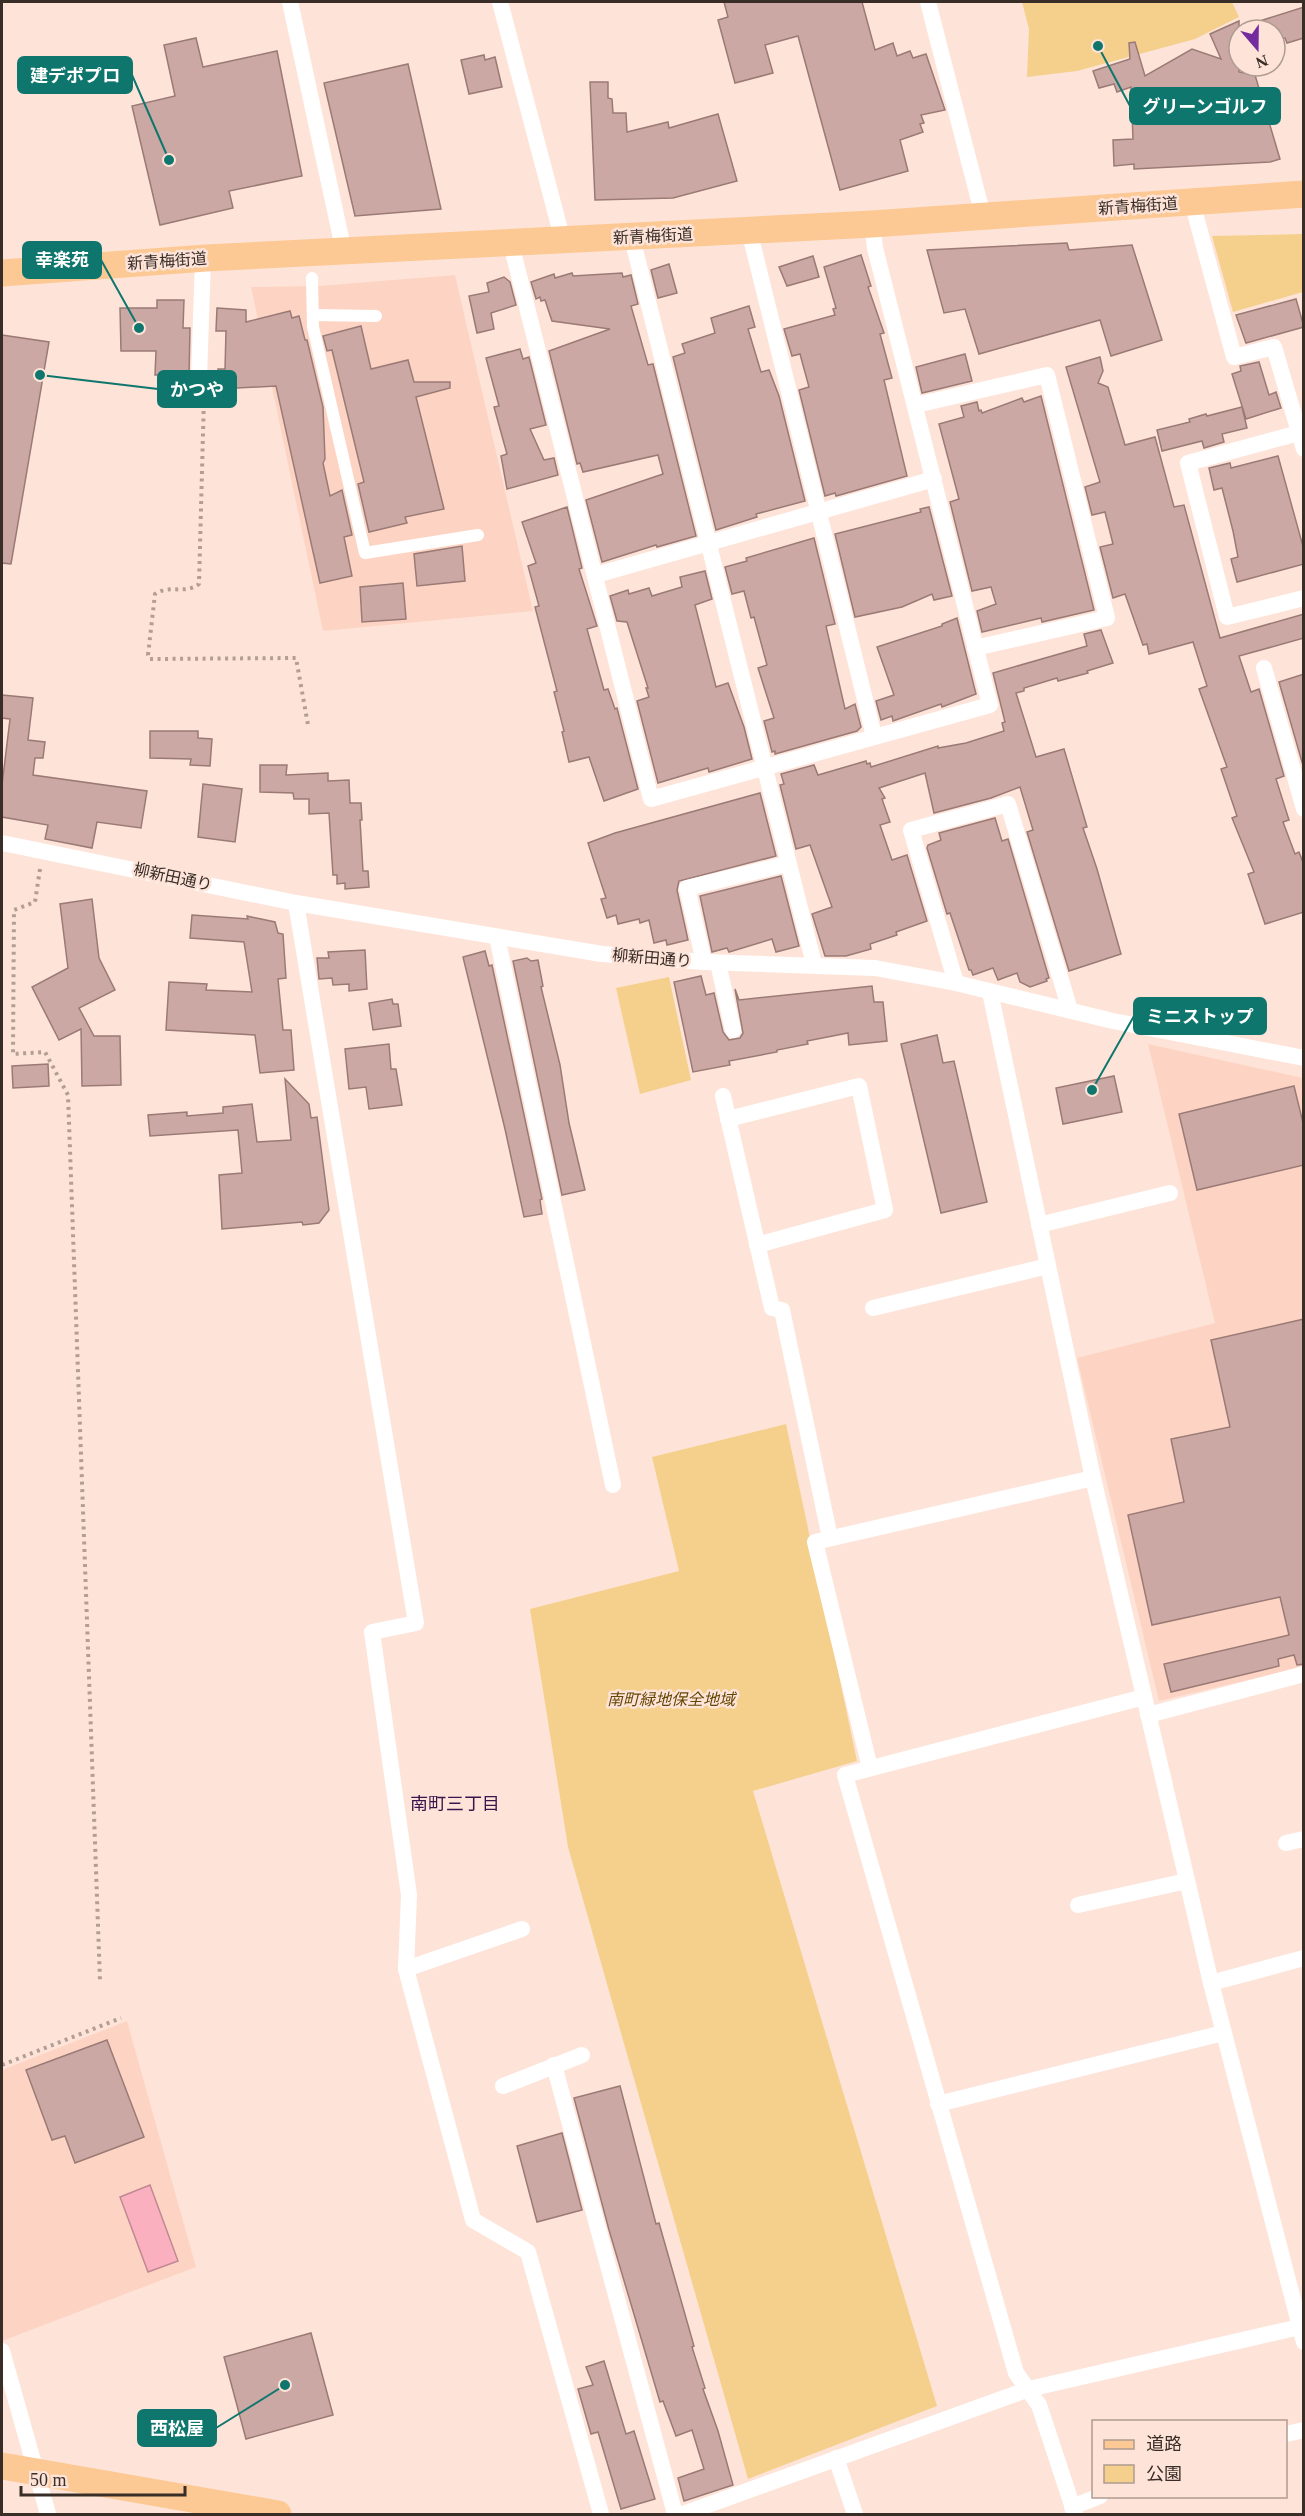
<svg xmlns="http://www.w3.org/2000/svg" width="1305" height="2516" font-family="'Times New Roman','Noto Sans JP',serif">
  <style>
    .built { fill: #fdd4c3 }
    .green { fill: #f5d08d }
    .water { fill: #fab0be; stroke: #c08991; stroke-width: 1.5 }
    .building { fill: #cba8a4; stroke: #9b7a76; stroke-width: 1.5 }
    .lines { fill: none; stroke-linecap: round; stroke-linejoin: round }
    .path { stroke: #b29e94; stroke-width: 4; stroke-dasharray: 3 4.5; stroke-linecap: butt }
    .pedestrian { stroke: #fff; stroke-width: 12 }
    .minor { stroke: #fff; stroke-width: 16 }
    .primary { stroke: #fcc894; stroke-width: 27 }
    .labels { text-anchor: middle; dominant-baseline: central; stroke-width: 5; stroke-linejoin: round; paint-order: stroke }
    .street-label { font-size: 16px; fill: #392d27; stroke: #fee4d8 }
    .park-label { font-size: 16px; font-style: italic; fill: #624603; stroke: #fee4d8 }
    .neighbourhood-label { font-size: 18px; fill: #38164d; stroke: #fee4d8 }
    .leader { fill: none; stroke: #0f766e; stroke-width: 2 }
    .callout-dot { fill: #0f766e; stroke: #fee4d8; stroke-width: 2 }
    .callout { fill: #0f766e; stroke: #0f766e; stroke-width: 2 }
    .callout-label { font-size: 18px; text-anchor: middle; font-weight: bold; fill: #fff }
  </style>
  <rect width="100%" height="100%" fill="#fee4d8"/>
  <g class="built">
    <polygon points="455,275 533,611 323,631 251,287 319,286"/>
    <polygon points="1148,1044 1303,1078 1303,1667 1159,1701 1077,1358 1215,1323"/>
    <polygon points="127,2021 196,2267 2,2341 2,2070"/>
  </g>
  <g class="green">
    <polygon points="1022,2 1232,2 1239,17 1195,39 1077,71 1027,77 1029,29"/>
    <polygon points="1303,234 1303,292 1233,312 1212,236"/>
    <polygon points="669,977 691,1080 640,1094 616,988"/>
    <polygon points="786,1424 857,1761 753,1791 937,2406 748,2479 568,1847 530,1609 679,1571 652,1457"/>
  </g>
  <polygon class="water" points="150,2185 178,2261 148,2272 120,2197"/>
  <g class="building">
    <polygon points="724,2 862,2 875,50 893,43 897,56 910,51 913,58 926,54 945,110 921,115 924,123 920,124 923,132 900,140 908,171 840,190 798,36 765,45 773,73 735,83 718,20 728,17"/>
    <polygon points="1304,7 1304,38 1287,43 1285,38 1280,39 1278,33 1275,35 1275,30 1242,30 1241,27"/>
    <polygon points="1239,21 1239,72 1255,75 1280,159 1270,162 1134,169 1134,164 1114,166 1113,140 1133,139 1131,87 1117,92 1114,84 1099,88 1093,71 1130,59 1129,43 1135,42 1145,76 1192,49 1221,59 1210,34"/>
    <polygon points="196,38 203,67 277,51 302,176 229,191 233,208 160,225 132,106 175,96 164,45"/>
    <polygon points="484,55 485,60 495,57 502,87 469,94 461,60"/>
    <polygon points="408,64 441,209 355,216 324,83"/>
    <polygon points="590,82 608,82 608,98 612,99 613,113 626,113 627,132 668,122 669,128 718,114 737,181 673,198 595,200"/>
    <polygon points="1067,243 1069,250 1132,245 1162,340 1111,356 1100,320 979,354 965,309 944,313 927,250"/>
    <polygon points="861,255 871,286 868,287 884,333 880,334 892,378 884,380 907,476 836,496 835,493 825,496 799,390 809,387 800,354 792,356 784,329 835,315 833,309 836,308 824,267"/>
    <polygon points="813,256 819,277 787,286 779,267"/>
    <polygon points="669,264 677,293 658,298 651,270"/>
    <polygon points="572,273 573,276 622,273 623,277 631,275 638,304 631,306 648,365 653,364 696,536 657,547 656,545 602,562 586,500 663,474 658,455 583,472 580,463 577,464 549,351 610,329 552,321 545,300 541,301 540,297 536,299 531,282 554,274 555,278"/>
    <polygon points="504,277 510,282 516,305 491,313 494,329 477,333 469,296 489,292 487,283"/>
    <polygon points="1296,299 1304,327 1246,343 1236,315"/>
    <polygon points="157,300 184,300 183,328 190,328 189,375 155,375 156,351 121,351 120,308 157,308"/>
    <polygon points="749,306 755,327 748,329 761,372 769,370 779,396 805,501 756,514 757,517 716,530 673,357 685,353 682,344 715,333 711,318"/>
    <polygon points="217,308 246,310 246,322 290,311 292,318 299,316 305,340 307,340 323,407 325,459 323,463 330,496 342,490 352,535 344,537 352,576 320,583 276,386 218,389 218,369 225,369 226,331 216,331"/>
    <polygon points="361,326 371,369 408,360 414,382 450,382 450,388 416,397 444,509 405,517 407,523 369,532 358,484 364,482 332,350 327,351 323,336"/>
    <polygon points="2,335 49,342 11,564 2,563"/>
    <polygon points="520,349 523,359 529,357 546,425 530,429 544,460 554,458 558,475 507,489 501,456 507,454 494,407 499,406 486,358"/>
    <polygon points="965,354 972,381 922,393 916,367"/>
    <polygon points="1100,357 1103,371 1098,383 1108,387 1125,445 1155,437 1174,507 1184,505 1220,638 1304,614 1304,638 1239,656 1251,692 1259,689 1284,776 1276,779 1289,820 1283,822 1295,854 1299,852 1304,865 1304,912 1265,924 1248,874 1254,872 1232,818 1237,816 1221,769 1227,767 1199,689 1207,686 1193,642 1149,654 1147,644 1143,645 1125,594 1113,598 1100,547 1113,544 1105,512 1092,515 1085,487 1100,482 1066,367"/>
    <polygon points="1259,362 1269,395 1276,392 1281,408 1246,419 1232,374 1241,371 1240,366"/>
    <polygon points="1041,396 1094,610 1042,622 1041,618 982,632 977,611 996,604 991,587 972,591 950,502 959,499 939,424 964,417 961,406 977,402 979,411 981,410 982,413 1022,398 1024,402"/>
    <polygon points="1242,407 1247,428 1222,434 1224,442 1204,448 1202,441 1162,451 1157,430 1190,422 1189,419 1206,414 1207,416"/>
    <polygon points="1278,456 1304,550 1304,564 1237,582 1231,559 1238,557 1233,531 1222,488 1214,490 1209,468 1230,463 1231,468"/>
    <polygon points="567,507 582,568 579,569 597,626 587,629 604,690 608,689 615,709 617,708 638,789 604,801 589,757 569,762 562,732 564,731 554,692 557,691 535,607 539,606 528,566 536,563 522,522"/>
    <polygon points="929,507 952,596 934,600 932,594 902,607 855,617 835,534 921,512 920,509"/>
    <polygon points="814,538 835,624 826,626 845,709 855,704 861,727 857,731 775,754 775,751 772,752 764,721 774,718 758,668 767,665 754,617 751,618 744,591 732,594 725,567 747,561 746,558"/>
    <polygon points="462,546 465,581 417,586 414,554"/>
    <polygon points="705,571 712,599 695,605 716,687 728,683 744,727 752,759 709,772 708,768 658,783 637,701 649,697 646,688 648,688 627,622 617,621 610,596 628,590 629,594 649,588 652,596 682,587 680,577"/>
    <polygon points="403,583 406,619 362,622 360,587"/>
    <polygon points="957,618 976,694 942,707 941,704 893,721 892,716 881,720 876,701 894,695 877,647 942,626 942,624"/>
    <polygon points="1101,630 1113,663 1087,671 1088,673 1058,681 1057,678 1024,688 1024,691 1016,693 1036,757 1064,749 1087,827 1083,828 1097,869 1121,954 1069,971 1027,832 1033,830 1020,787 991,798 934,813 925,773 879,788 885,798 882,799 890,822 880,825 892,860 907,855 927,921 896,932 897,935 870,944 871,949 846,956 825,956 812,914 832,907 810,845 796,849 780,785 784,784 781,774 814,765 818,775 866,761 867,764 870,763 871,767 938,746 938,748 966,743 1004,731 1002,723 1005,722 993,673 1087,646 1084,634"/>
    <polygon points="1304,674 1304,769 1279,682"/>
    <polygon points="2,695 33,698 28,740 45,742 43,758 35,758 33,775 147,791 141,828 97,822 92,848 45,839 48,825 2,817 2,785 10,719 2,718"/>
    <polygon points="150,731 198,731 198,738 212,739 210,766 190,765 191,759 150,758"/>
    <polygon points="260,765 287,765 286,775 328,773 328,781 349,780 350,803 361,803 362,820 360,820 363,871 368,871 369,887 345,889 345,883 337,884 337,875 333,875 329,813 309,814 309,799 294,799 293,793 260,792"/>
    <polygon points="203,784 242,789 235,842 198,837"/>
    <polygon points="760,793 776,856 679,881 677,890 688,940 667,945 666,940 654,943 649,920 640,923 639,919 618,924 616,915 607,918 601,899 606,898 588,843 615,833"/>
    <polygon points="995,818 1002,841 1008,839 1049,978 1046,979 1047,981 1030,987 1020,982 1017,973 998,980 993,968 973,975 971,970 969,970 950,913 947,914 927,848 928,845 941,840 939,833"/>
    <polygon points="781,876 799,946 776,952 772,939 729,952 727,948 712,952 700,896"/>
    <polygon points="92,899 99,958 115,990 79,1008 94,1036 120,1036 121,1085 82,1086 81,1029 59,1040 32,987 68,968 60,904"/>
    <polygon points="192,915 248,919 247,916 275,922 278,933 283,934 286,978 278,979 283,1030 291,1030 294,1070 260,1073 255,1035 166,1030 169,982 207,984 206,990 252,992 244,942 190,938"/>
    <polygon points="365,950 367,989 349,991 349,984 333,985 332,978 319,979 317,958 329,958 328,952"/>
    <polygon points="485,951 489,966 492,965 542,1199 540,1200 542,1214 524,1217 505,1129 463,957"/>
    <polygon points="527,958 531,961 538,960 543,986 541,987 560,1065 569,1123 585,1190 562,1195 513,961"/>
    <polygon points="701,976 706,995 714,993 723,1032 729,1040 740,1038 743,1033 735,989 739,1000 872,986 874,1002 883,1002 887,1041 849,1045 848,1033 807,1041 808,1044 777,1050 777,1052 729,1061 730,1065 693,1072 674,982"/>
    <polygon points="392,999 393,1004 398,1004 401,1026 373,1030 369,1003"/>
    <polygon points="937,1035 943,1063 954,1061 987,1202 941,1213 901,1044"/>
    <polygon points="389,1044 391,1069 396,1069 402,1105 369,1109 366,1087 349,1089 345,1049"/>
    <polygon points="48,1064 49,1086 13,1088 12,1066"/>
    <polygon points="1114,1076 1122,1112 1063,1124 1056,1088"/>
    <polygon points="285,1079 309,1104 311,1118 317,1117 329,1210 319,1223 303,1225 302,1222 222,1229 219,1175 242,1173 238,1130 150,1136 148,1115 187,1112 187,1116 223,1113 223,1107 252,1104 257,1142 291,1140"/>
    <polygon points="1294,1086 1304,1127 1304,1165 1197,1190 1179,1114"/>
    <polygon points="1304,1319 1304,1664 1297,1665 1294,1655 1278,1659 1279,1666 1171,1692 1164,1664 1289,1635 1280,1597 1152,1625 1128,1515 1184,1502 1171,1439 1230,1427 1211,1340"/>
    <polygon points="107,2040 144,2137 75,2163 65,2136 52,2140 26,2070"/>
    <polygon points="620,2086 656,2224 659,2223 694,2346 692,2347 705,2388 703,2389 718,2431 733,2485 684,2501 678,2478 704,2469 692,2430 676,2436 663,2401 660,2402 609,2230 574,2098"/>
    <polygon points="562,2133 582,2210 537,2222 517,2146"/>
    <polygon points="311,2333 333,2415 246,2439 224,2357"/>
    <polygon points="604,2361 626,2434 634,2431 655,2499 621,2509 598,2432 591,2434 578,2389 593,2385 586,2367"/>
  </g>
  <g class="lines">
    <g class="path">
      <path d="M204,396l-5,188c-14,11 -29,0 -44,10l-7,61 2,4 146,-1 12,67"/>
      <polyline points="40,869 35,902 14,910 13,1054 45,1052 68,1095 100,1981"/>
      <polyline points="2,2065 121,2018"/>
    </g>
    <g class="pedestrian">
      <polyline points="312,278 313,327 365,553 478,535"/>
      <polyline points="313,315 376,316"/>
    </g>
    <g class="minor">
      <polyline points="290,2 344,252"/>
      <polyline points="500,2 563,241"/>
      <polyline points="928,2 983,216"/>
      <polyline points="1192,202 1234,357 1274,347 1304,449"/>
      <polyline points="749,230 874,736"/>
      <polyline points="632,238 814,964"/>
      <polyline points="511,244 651,799 990,705 875,248 872,224"/>
      <polyline points="199,378 203,259"/>
      <polyline points="916,405 1047,375 1107,618 975,648"/>
      <polyline points="1299,433 1188,463 1227,617 1304,598"/>
      <polyline points="596,575 934,479"/>
      <polyline points="1264,668 1304,809"/>
      <polyline points="2,843 296,903 602,954 704,962 875,968 956,983 1113,1021 1304,1058"/>
      <polyline points="296,903 416,1623 372,1632 409,1895 406,1969 473,2220 528,2252 601,2514"/>
      <polyline points="497,937 613,1485"/>
      <polyline points="704,962 687,888 787,864"/>
      <polyline points="718,963 733,1030"/>
      <polyline points="956,983 911,830 1008,804 1070,1010"/>
      <polyline points="990,992 1093,1478 1211,1983 1304,2342"/>
      <polyline points="723,1096 772,1308 782,1310 830,1538"/>
      <polyline points="728,1119 859,1086 885,1210 757,1245"/>
      <polyline points="1039,1225 1170,1193"/>
      <polyline points="873,1308 1048,1266"/>
      <polyline points="1148,1715 1304,1674"/>
      <polyline points="870,1768 815,1542 1093,1478"/>
      <polyline points="1286,1843 1304,1839"/>
      <polyline points="1078,1905 1187,1881"/>
      <polyline points="406,1969 522,1929"/>
      <polyline points="1211,1983 1304,1958"/>
      <polyline points="554,2065 675,2514"/>
      <polyline points="503,2086 582,2055"/>
      <polyline points="938,2104 1223,2033"/>
      <polyline points="2,2351 48,2514"/>
      <polyline points="1286,2434 1304,2430"/>
      <polyline points="836,2458 855,2514"/>
      <polyline points="1072,2507 1100,2496"/>
      <polyline points="683,2514 1029,2389 1304,2326"/>
      <polyline points="1075,2514 1039,2405 1016,2373 845,1775 1144,1697"/>
    </g>
    <g class="primary">
      <polyline points="2,273 206,258 872,224 1304,194"/>
      <polyline points="2,2466 278,2514"/>
    </g>
  </g>
  <g class="labels">
    <g class="street-label">
      <text transform="translate(1138 206) rotate(-4)">新青梅街道</text>
      <text transform="translate(653 236) rotate(-3)">新青梅街道</text>
      <text transform="translate(167 261) rotate(-4)">新青梅街道</text>
      <text transform="translate(173 877) rotate(12)">柳新田通り</text>
      <text transform="translate(652 958) rotate(5)">柳新田通り</text>
    </g>
    <g class="park-label">
      <text x="671" y="1699">南町緑地保全地域</text>
    </g>
    <g class="neighbourhood-label">
      <text x="455" y="1804">南町三丁目</text>
    </g>
  </g>
  <path class="leader" d="M169 160L132 75M1098 46L1130 106M139 328L101 260M40 375L158 389M1092 1090L1134 1016M285 2385L216 2428"/>
  <g class="callout-dot">
    <circle cx="169" cy="160" r="6"/>
    <circle cx="1098" cy="46" r="6"/>
    <circle cx="139" cy="328" r="6"/>
    <circle cx="40" cy="375" r="6"/>
    <circle cx="1092" cy="1090" r="6"/>
    <circle cx="285" cy="2385" r="6"/>
  </g>
  <g class="callout">
    <rect x="18" y="57" width="114" height="36" rx="6"/>
    <rect x="1130" y="88" width="150" height="36" rx="6"/>
    <rect x="23" y="242" width="78" height="36" rx="6"/>
    <rect x="158" y="371" width="78" height="36" rx="6"/>
    <rect x="1134" y="998" width="132" height="36" rx="6"/>
    <rect x="138" y="2410" width="78" height="36" rx="6"/>
  </g>
  <g class="callout-label">
    <text x="75" y="82">建デポプロ</text>
    <text x="1205" y="113">グリーンゴルフ</text>
    <text x="62" y="266">幸楽苑</text>
    <text x="197" y="396">かつや</text>
    <text x="1200" y="1023">ミニストップ</text>
    <text x="177" y="2435">西松屋</text>
  </g>
  <rect width="1305" height="2516" fill="none" stroke="#392d27" stroke-width="6"/>
  <rect x="1092" y="2420" width="195" height="78" fill="#fee4d8" stroke="#af9b91" stroke-width="1.5"/>
  <rect x="1104" y="2440" width="30" height="9" fill="#fcc894" stroke="#af9b91" stroke-width="1.5"/>
  <text x="1146" y="2450" font-size="18" fill="#392d27">道路</text>
  <rect x="1104" y="2465" width="30" height="18" fill="#f5d08d" stroke="#af9b91" stroke-width="1.5"/>
  <text x="1146" y="2480" font-size="18" fill="#392d27">公園</text>
  <g transform="translate(1257 48) rotate(160)"><circle r="28" fill="#fee4d8" stroke="#af9b91" stroke-width="1.5"/>
  <path d="M0-4.5L10 22L0 15L-10 22Z" fill="#742b9e"/>
  <text y="-9" font-size="16" font-weight="bold" text-anchor="middle" fill="#392d27">N</text>
  </g>
  <path d="M21 2486v9h164v-9" fill="none" stroke="#392d27" stroke-width="3"/>
  <text x="30" y="2486" font-size="18" fill="#392d27" stroke="#fee4d8" stroke-width="4.5" paint-order="stroke">50 m</text>
</svg>
